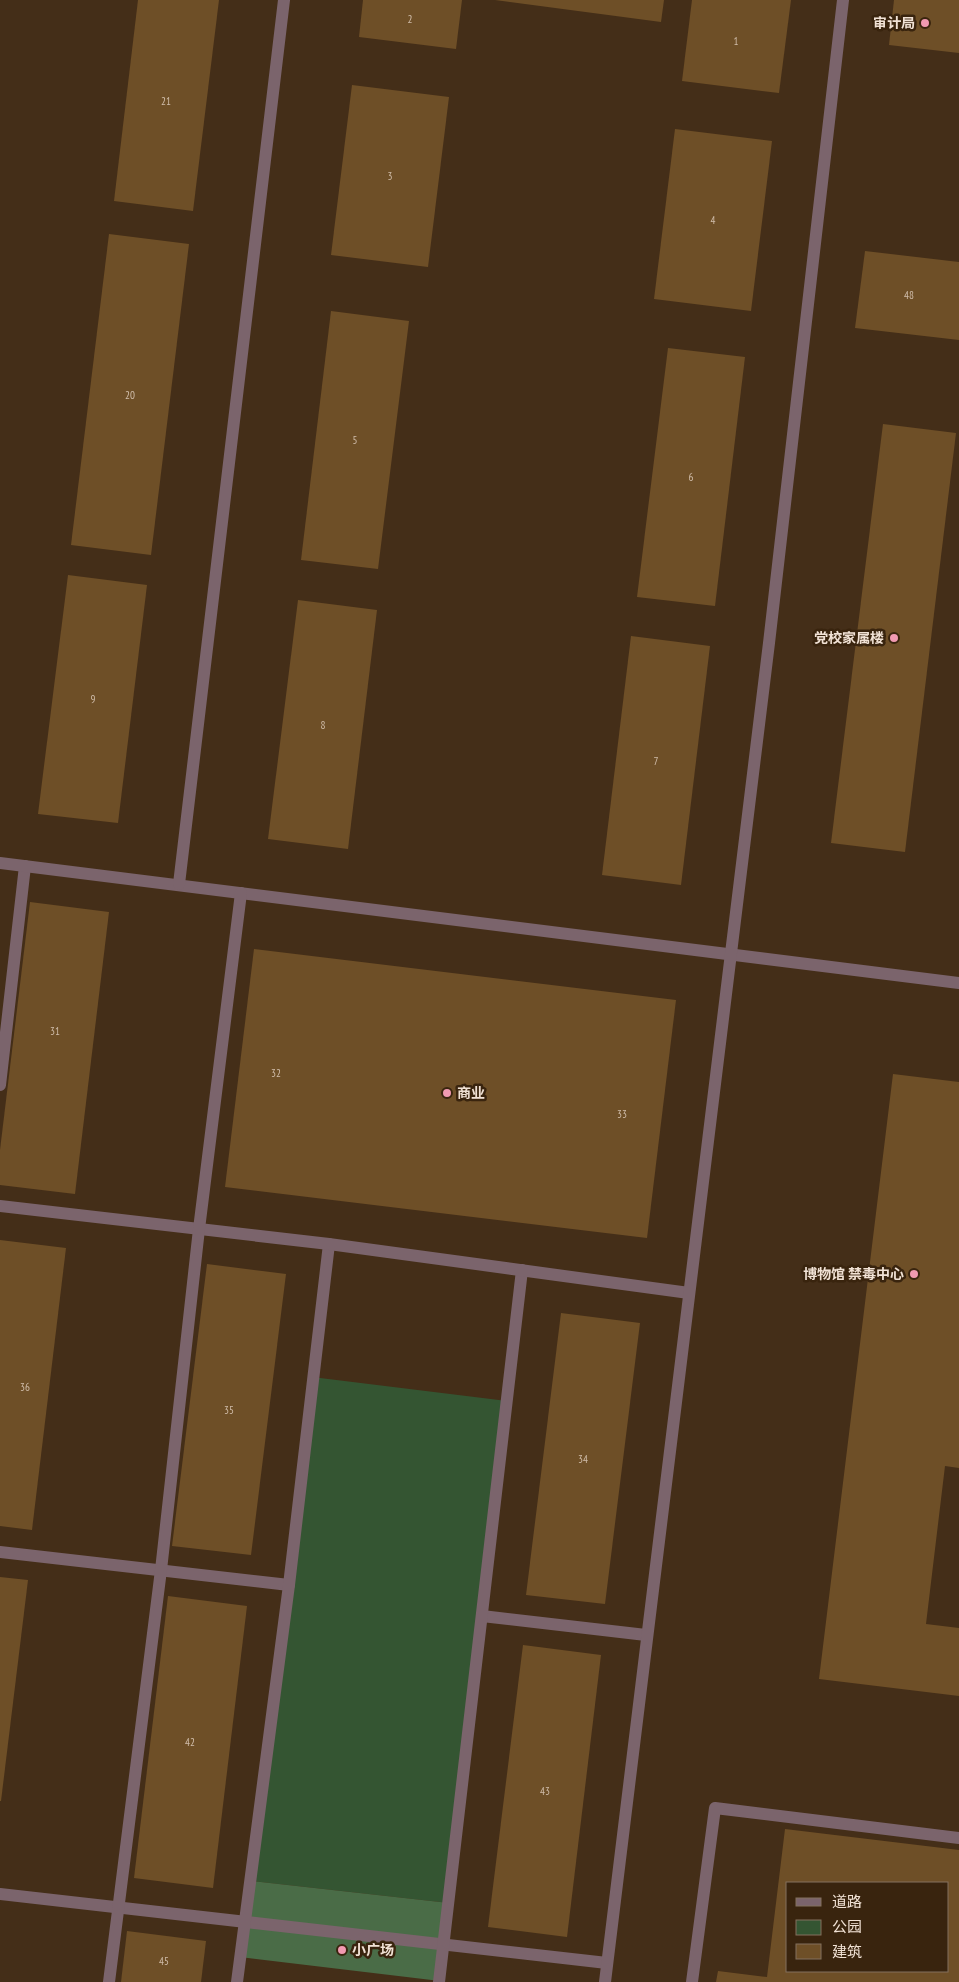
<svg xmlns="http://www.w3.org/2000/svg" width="959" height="1982" font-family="'PT Sans Narrow','Noto Sans SC',sans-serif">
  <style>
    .green { fill: #345532 }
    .forest { fill: #4a6c47 }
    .building { fill: #6e4f27; fill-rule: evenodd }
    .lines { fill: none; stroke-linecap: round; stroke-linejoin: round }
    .service { stroke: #7b646c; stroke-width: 12 }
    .minor { stroke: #7b646c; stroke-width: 12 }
    .poi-dot { fill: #f19ab1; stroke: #39240e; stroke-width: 2 }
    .labels { text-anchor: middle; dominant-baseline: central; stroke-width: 5; stroke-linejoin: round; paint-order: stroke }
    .number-label { font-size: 11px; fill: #d0bdaa }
    .poi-label { font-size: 14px; font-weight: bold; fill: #f1e2d5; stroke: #39240e; text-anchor: end }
  </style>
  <rect width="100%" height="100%" fill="#442e18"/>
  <polygon class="green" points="312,1377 507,1401 449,1903 251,1881"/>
  <polygon class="forest" points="251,1881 449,1903 440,1981 240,1957"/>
  <g class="building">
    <polygon points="138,0 219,0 193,211 114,201"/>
    <polygon points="363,0 462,0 456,49 359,37"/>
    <polygon points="495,0 664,0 661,22"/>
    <polygon points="692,0 791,0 779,93 682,81"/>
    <polygon points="894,0 959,0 959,53 889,45"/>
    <polygon points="352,85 449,97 428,267 331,255"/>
    <polygon points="675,129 772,141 751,311 654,299"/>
    <polygon points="109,234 189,244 151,555 71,545"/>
    <polygon points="865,251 959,262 959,340 855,328"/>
    <polygon points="331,311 409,321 378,569 301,560"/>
    <polygon points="668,348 745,357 715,606 637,597"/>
    <polygon points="883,424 956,433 905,852 831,843"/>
    <polygon points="68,575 147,585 118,823 38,814"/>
    <polygon points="298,600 377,610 348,849 268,839"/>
    <polygon points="631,636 710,646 681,885 602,875"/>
    <polygon points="30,902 109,912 75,1194 0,1185 0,1150"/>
    <polygon points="254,949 676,1000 647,1238 225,1187"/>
    <polygon points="893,1074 959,1082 959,1468 945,1466 926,1624 959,1628 959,1696 819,1679"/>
    <polygon points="0,1240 66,1248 32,1530 0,1526"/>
    <polygon points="207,1264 286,1274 251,1555 172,1546"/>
    <polygon points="561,1313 640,1323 605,1604 526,1595"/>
    <polygon points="0,1577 28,1580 1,1801 0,1801"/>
    <polygon points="168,1596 247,1606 213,1888 134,1878"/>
    <polygon points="523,1645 601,1655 567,1937 488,1927"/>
    <path d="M785,1829l174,21v132h-243l2,-11 49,6zM788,1883h160v88h-160z"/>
    <polygon points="127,1931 206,1941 201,1982 121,1982"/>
  </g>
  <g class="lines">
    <g class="service">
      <polyline points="0,1085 25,866"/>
      <polyline points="0,1552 289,1585"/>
      <polyline points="482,1616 646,1635"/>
      <polyline points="0,1894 607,1963"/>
      <polyline points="237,1982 289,1585 329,1244"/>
      <polyline points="439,1982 522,1270"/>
      <polyline points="692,1982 715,1808 959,1838"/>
    </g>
    <g class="minor">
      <polyline points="0,863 959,983"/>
      <polyline points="179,884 284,0"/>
      <polyline points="0,1206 329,1244 689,1293"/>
      <polyline points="109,1982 161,1570 199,1229 241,893"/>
      <polyline points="605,1982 769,643 843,0"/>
    </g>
  </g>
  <g class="poi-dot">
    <circle cx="925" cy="23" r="5"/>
    <circle cx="894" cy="638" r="5"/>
    <circle cx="447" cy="1093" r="5"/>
    <circle cx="914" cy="1274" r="5"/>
    <circle cx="342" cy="1950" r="5"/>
  </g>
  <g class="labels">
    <g class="number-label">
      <text x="410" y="19">2</text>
      <text x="736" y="41">1</text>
      <text x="166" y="101">21</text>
      <text x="390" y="176">3</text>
      <text x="713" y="220">4</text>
      <text x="909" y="295">48</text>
      <text x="130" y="395">20</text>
      <text x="355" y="440">5</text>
      <text x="691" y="477">6</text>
      <text x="93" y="699">9</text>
      <text x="323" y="725">8</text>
      <text x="656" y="761">7</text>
      <text x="55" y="1031">31</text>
      <text x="276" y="1073">32</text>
      <text x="622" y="1114">33</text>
      <text x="25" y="1387">36</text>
      <text x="229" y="1410">35</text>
      <text x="583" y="1459">34</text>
      <text x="190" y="1742">42</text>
      <text x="545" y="1791">43</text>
      <text x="164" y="1961">45</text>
    </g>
    <g class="poi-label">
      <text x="915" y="23">审计局</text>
      <text x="884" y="638">党校家属楼</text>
      <text x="457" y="1093" text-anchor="start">商业</text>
      <text x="904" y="1274">博物馆 禁毒中心</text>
      <text x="352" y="1950" text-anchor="start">小广场</text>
    </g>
  </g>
  <rect x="786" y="1882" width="162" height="90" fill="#39240e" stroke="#83705e"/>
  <rect x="796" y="1898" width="25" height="8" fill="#7b646c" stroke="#83705e"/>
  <text x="832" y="1907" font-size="15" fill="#f1e2d5">道路</text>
  <rect x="796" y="1920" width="25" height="15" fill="#345532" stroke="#83705e"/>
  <text x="832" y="1932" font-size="15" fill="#f1e2d5">公园</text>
  <rect x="796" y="1944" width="25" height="15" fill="#6e4f27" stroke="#83705e"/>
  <text x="832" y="1957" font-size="15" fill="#f1e2d5">建筑</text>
</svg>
